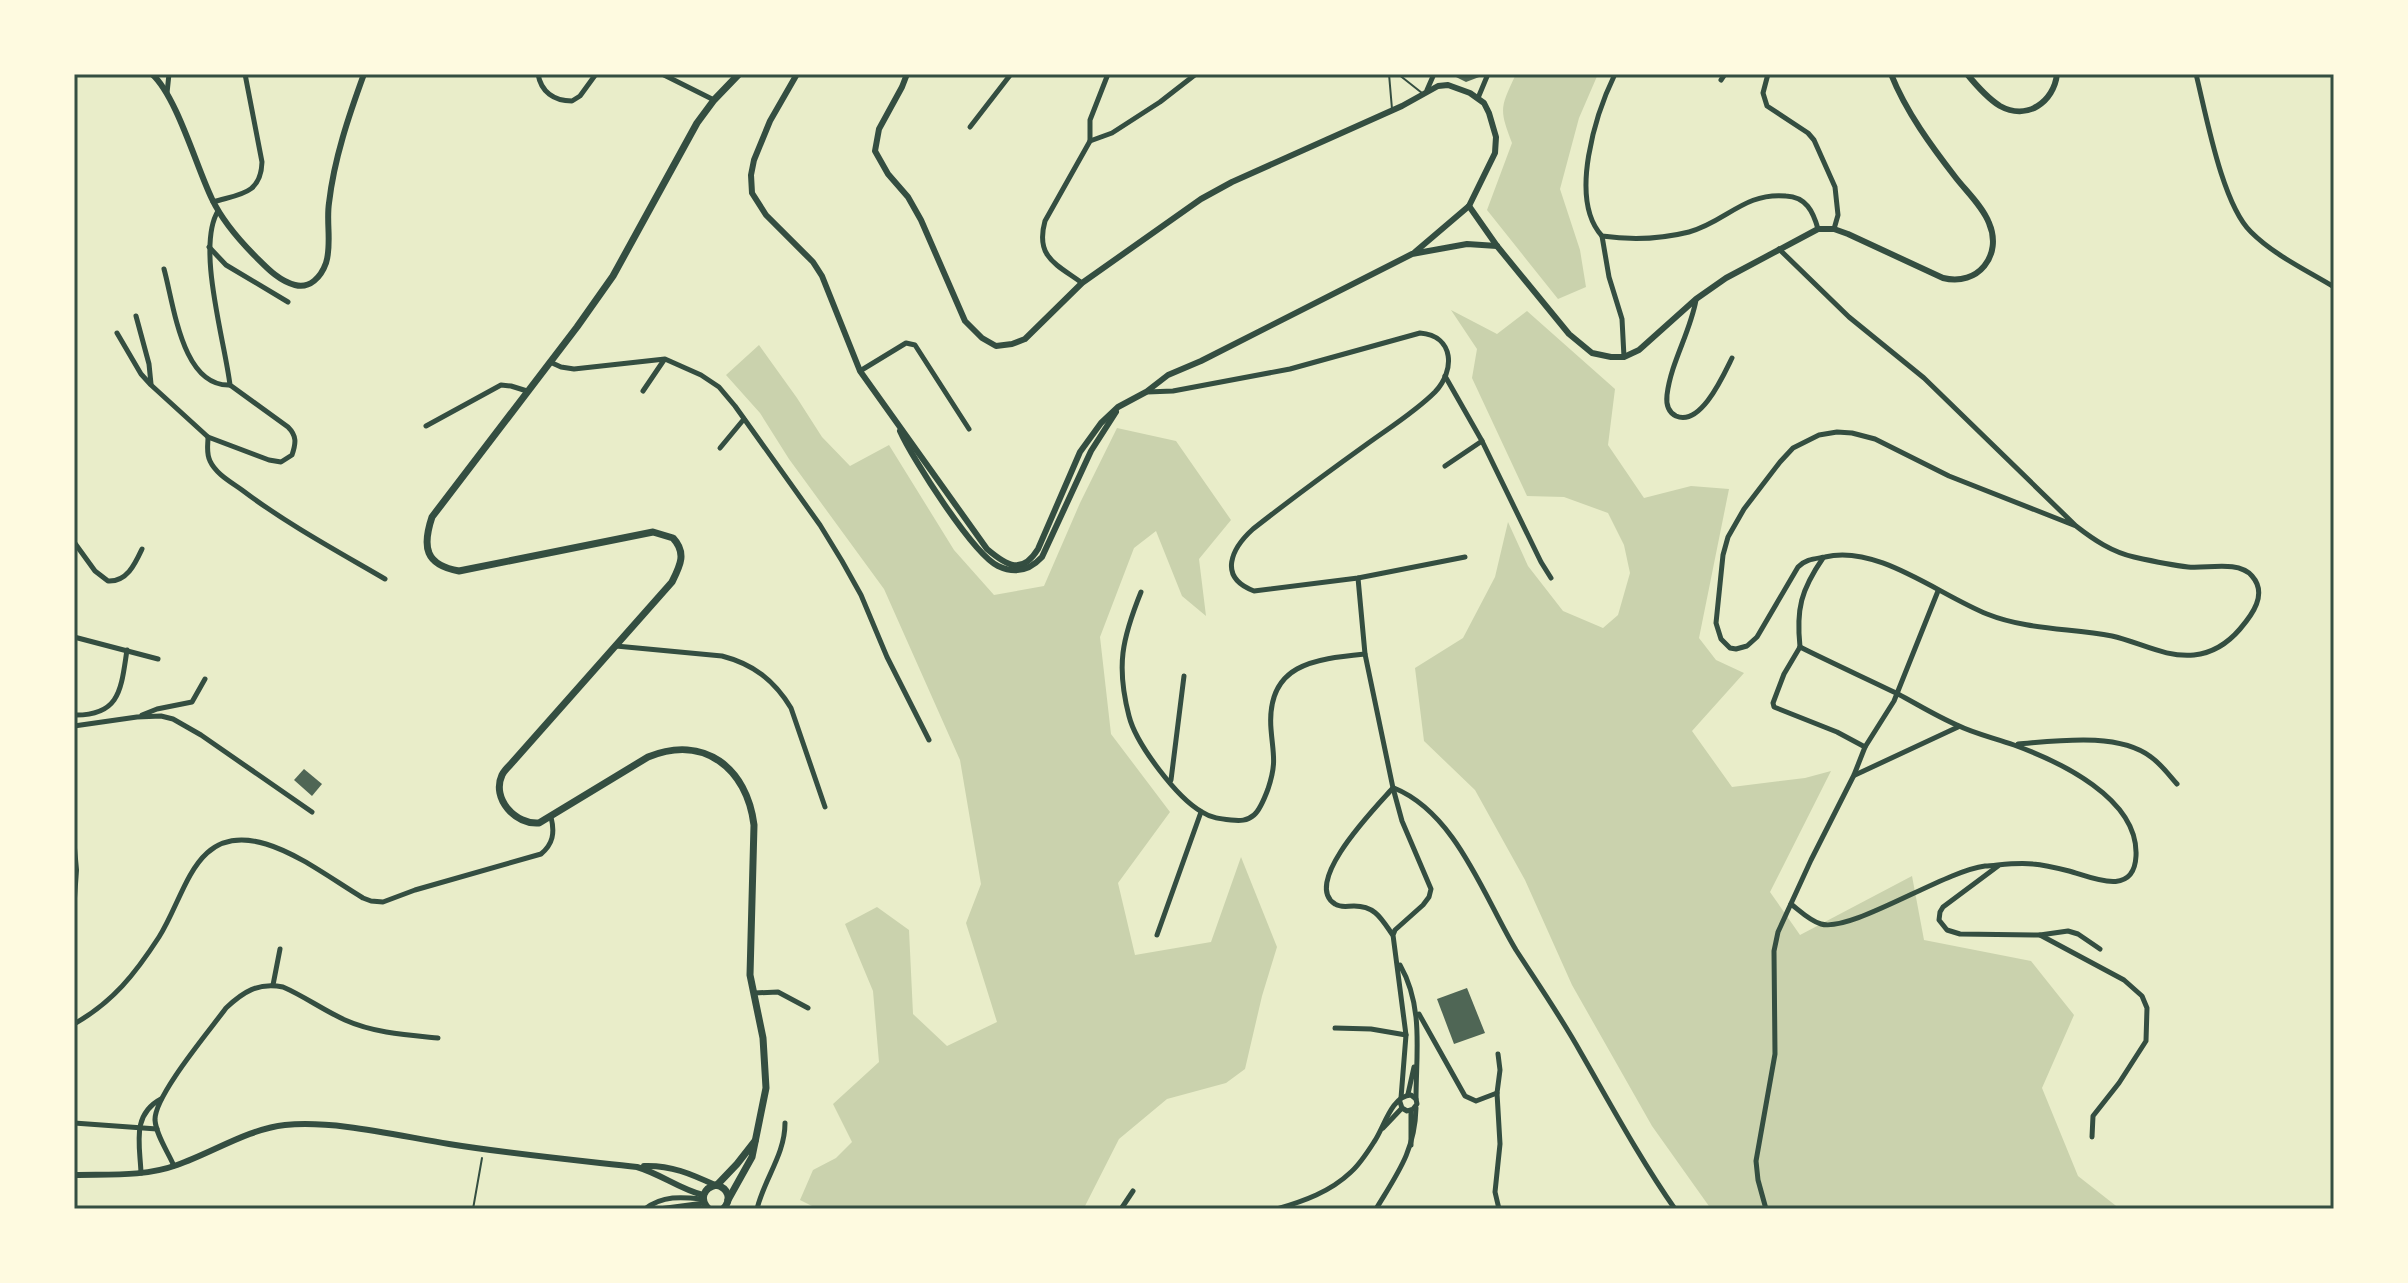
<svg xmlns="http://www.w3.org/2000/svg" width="2408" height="1283" font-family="Signika,sans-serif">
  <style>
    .green { fill: #cad2ad }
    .building { fill: #4f6655 }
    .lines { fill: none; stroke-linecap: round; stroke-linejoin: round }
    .path { stroke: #344e41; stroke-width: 2 }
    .service { stroke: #344e41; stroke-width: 2 }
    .minor { stroke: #344e41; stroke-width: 5 }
    .tertiary { stroke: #344e41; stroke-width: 6 }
    .secondary { stroke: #344e41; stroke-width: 7 }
    .neatline { fill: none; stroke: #344e41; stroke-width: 3 }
  </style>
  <rect width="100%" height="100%" fill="#e9edc9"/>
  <g class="green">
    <path d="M1516,74h82l-19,44 -19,71 20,61 6,37 -28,12 -71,-89 25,-67c-13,-34 -12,-35 4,-69z"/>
    <polygon points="1451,310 1497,334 1527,311 1615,389 1608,445 1644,498 1691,486 1729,489 1699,638 1716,660 1744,673 1692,731 1732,787 1805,778 1831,771 1770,892 1800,935 1912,876 1924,940 2031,961 2074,1015 2042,1088 2078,1176 2120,1209 1711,1209 1652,1126 1572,985 1525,880 1475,790 1424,741 1415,668 1463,638 1495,577 1508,522 1528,566 1563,611 1603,628 1618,615 1630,573 1624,545 1608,513 1564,497 1527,496 1472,378 1477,349"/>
    <polygon points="759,345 797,398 822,437 850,466 889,445 954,550 994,595 1044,586 1080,503 1117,428 1176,441 1231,520 1199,559 1206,616 1182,596 1156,531 1134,548 1100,637 1111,734 1170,812 1118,883 1135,955 1211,942 1241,857 1277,947 1262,996 1245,1069 1226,1083 1167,1099 1119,1139 1085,1206 1079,1209 818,1209 800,1200 813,1170 836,1158 852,1142 833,1104 879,1062 873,991 845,924 877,907 909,930 913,1014 947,1046 997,1022 966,923 981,884 960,760 884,589 789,459 760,413 726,375"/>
  </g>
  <g class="building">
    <polygon points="1450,74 1487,74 1466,82"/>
    <polygon points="304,769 322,784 312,796 294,780"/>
    <polygon points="1467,988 1485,1033 1454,1044 1437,999"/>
  </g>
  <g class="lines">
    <polyline class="path" points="473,1209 482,1158"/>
    <g class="service">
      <polyline points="1389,74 1392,109"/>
      <polyline points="1398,74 1422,93"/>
    </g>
    <g class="minor">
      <path d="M538,74c3,18 16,27 34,27l8,-5 16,-22"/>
      <polyline points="662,74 714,100"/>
      <path d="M1615,74c-19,39 -47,125 -13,162 28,4 59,3 87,-4 37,-10 55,-40 97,-36 20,1 27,15 32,33"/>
      <polyline points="1768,74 1763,93 1767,106 1808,133 1814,140 1835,187 1838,215 1834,229"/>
      <path d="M2196,74c10,40 26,130 55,158 23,23 55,38 83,55"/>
      <polyline points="1721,80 1725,74"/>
      <polyline points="1427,90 1434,74"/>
      <polyline points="167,93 169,74"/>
      <polyline points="1478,98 1488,74"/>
      <polyline points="970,127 1011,74"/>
      <polyline points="1090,141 1090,120 1108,74"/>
      <path d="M213,202c26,-8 48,-7 49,-40l-17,-88"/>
      <path d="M218,211c-22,36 7,131 12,174l58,42c9,9 8,16 4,28l-11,7 -12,-2 -61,-23c0,9 -2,16 2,24 6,13 21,21 32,29 45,34 95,61 143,89"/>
      <polyline points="1602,236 1609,277 1622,319 1624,357"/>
      <polyline points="209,247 226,265 288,302"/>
      <path d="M1779,249l70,68 75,61 152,148c18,14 36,26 58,31 18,4 36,8 54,10 19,2 50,-7 64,9 16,18 0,39 -12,53 -12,14 -27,24 -46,26 -28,3 -55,-13 -82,-19 -42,-8 -85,-6 -125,-22 -48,-19 -110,-70 -162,-57 -11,2 -19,2 -27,10l-41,70 -10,9 -11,3 -6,-1 -9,-9 -5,-16 7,-68 5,-18 16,-28 36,-47 13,-14 26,-13 18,-3 15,1 23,6 74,37 127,50"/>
      <path d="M164,269c10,36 18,118 66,116"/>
      <path d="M1082,283c-26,-19 -47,-26 -37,-62l45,-80 22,-8 48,-31 36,-28"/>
      <path d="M1696,300c-6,33 -25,62 -29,95 -1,9 1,17 9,21 25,11 48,-42 56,-58"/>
      <polyline points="136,316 149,364 151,384"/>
      <polyline points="117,333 141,374 151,385 208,437"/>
      <polyline points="550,362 561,367 574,369 665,359 701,375 719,387 735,406 820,525 842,561 861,595 887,657 929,740"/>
      <polyline points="860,371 906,343 915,345 969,429"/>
      <polyline points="1445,376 1482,441 1541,562 1551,578"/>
      <polyline points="643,391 664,360"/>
      <path d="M1147,392l26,-1 117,-22 130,-36c35,3 35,38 15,59 -20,20 -46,36 -68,52 -39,28 -77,56 -114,85 -21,19 -36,48 1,62l104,-13 107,-21"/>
      <polyline points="426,426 501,385 511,386 527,391"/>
      <polyline points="720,448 744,419"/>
      <polyline points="1445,466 1482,441"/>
      <path d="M74,542l21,29 13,10c19,1 27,-17 34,-32"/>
      <polyline points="1358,578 1365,654 1393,788 1402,821 1431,889 1429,897 1423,905 1395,930 1393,935 1406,1035 1401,1098"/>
      <path d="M1141,592c-19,47 -25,74 -12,124 7,28 48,82 73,96 9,6 19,7 29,8 9,1 16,1 23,-5 6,-5 11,-18 14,-26 9,-27 5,-34 3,-60 -5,-65 43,-70 94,-75"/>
      <polyline points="74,637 158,659"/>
      <path d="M616,646l106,10c31,8 52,24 69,52l34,99"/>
      <polyline points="1800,647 1784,674 1773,703 1774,707 1837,732 1865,747"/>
      <path d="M1800,647c-4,-38 1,-57 23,-89"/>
      <path d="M74,715c47,1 47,-27 53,-65"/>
      <polyline points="142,715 157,709 192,702 205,679"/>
      <polyline points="74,726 137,717 161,716 173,719 201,735 312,812"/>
      <path d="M2018,744c39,-3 100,-12 133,13 10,7 18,18 26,27"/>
      <polyline points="1855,775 1958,727"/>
      <polyline points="1171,780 1184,676"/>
      <path d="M1394,788c62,25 90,109 122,162 22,34 45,67 65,103 30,52 59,106 94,156"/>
      <path d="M1392,789c-15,17 -91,94 -57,115 6,4 12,2 19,2 21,0 27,12 38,28"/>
      <polyline points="1998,866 1943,907 1940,912 1939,920 1947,930 1960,934 2040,935 2068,931 2078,934 2100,949"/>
      <path d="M1791,904c9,7 19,17 30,20 30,9 123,-53 164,-58 15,-1 33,-4 48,-2 12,1 24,4 36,7 22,6 65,27 67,-15 3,-58 -78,-95 -122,-111 -19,-7 -39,-11 -57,-20 -21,-9 -40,-21 -59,-31 -33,-16 -66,-31 -98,-47"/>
      <polyline points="1157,935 1201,812"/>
      <polyline points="2040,935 2124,980 2142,996 2147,1008 2146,1041 2119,1083 2093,1116 2092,1137"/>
      <path d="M1400,965c24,42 16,88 16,134"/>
      <polyline points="273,985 280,949"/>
      <polyline points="754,993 778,992 808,1008"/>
      <polyline points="1419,1014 1465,1096 1476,1101 1497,1093"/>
      <path d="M74,1024c39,-22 61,-50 85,-87 28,-44 35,-115 107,-93 33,10 67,36 97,54l8,3 12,1 32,-12 126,-36c12,-10 14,-21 10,-37"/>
      <polyline points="1335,1028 1371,1029 1406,1035"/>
      <polyline points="1498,1054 1500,1070 1497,1093 1500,1144 1495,1192 1499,1209"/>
      <polyline points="1408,1094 1414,1067"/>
      <polyline points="74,1123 157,1129"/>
      <polyline points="1383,1128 1402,1108"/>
      <polyline points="1411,1145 1411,1111"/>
      <path d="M174,1166c-6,-14 -18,-31 -19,-46 -1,-24 55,-90 71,-112 17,-16 32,-26 57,-21 21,9 40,23 62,33 29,13 62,15 93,18"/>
      <path d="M141,1173c-1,-28 -10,-58 20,-74"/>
      <path d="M645,1209c18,-14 37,-12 58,-10"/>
      <polyline points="659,1209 704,1203"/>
      <path d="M757,1209c7,-30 28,-54 28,-86"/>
      <polyline points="1121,1209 1133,1191"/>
      <path d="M1277,1209c27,-8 53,-17 74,-37 9,-8 16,-19 23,-30 10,-14 17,-46 37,-47l5,4 1,5 -4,5 -6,2 -5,-3 -2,-6"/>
      <path d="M1376,1209c21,-35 39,-58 40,-101"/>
      <polyline points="1766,1209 1758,1180 1756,1161 1775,1054 1774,951 1778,932 1811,860 1854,775 1865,747 1894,701 1938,591"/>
    </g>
    <g class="tertiary">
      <path d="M152,74c25,23 44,92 60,125 10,21 28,42 44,58 11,11 23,24 39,28 15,4 26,-8 31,-22 6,-18 0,-41 3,-60 5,-44 20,-88 35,-129"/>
      <path d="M797,74l-27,47 -16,39 -3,15 1,18 14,22 47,47 9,14 38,95 127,178c20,17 35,26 51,0l42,-97 21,-29 17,-16 28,-15 22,-17 33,-14 211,-107 55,-10 30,2"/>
      <polyline points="907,74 902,87 879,129 875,151 888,174 908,197 921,220 965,321 982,338 996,346 1012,344 1025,339 1082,283 1201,199 1232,182 1402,106 1438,86 1448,85 1470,93 1484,103 1489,113 1496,137 1495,153 1469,206 1415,252"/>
      <path d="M1967,74c9,11 20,24 33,32 27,15 54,-4 57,-32"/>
      <path d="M1469,206l28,40 72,88 23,19 19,4h13l15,-7 57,-51 30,-21 92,-49h16l14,5 95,44c35,9 60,-23 46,-55 -6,-16 -22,-31 -33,-45 -24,-31 -50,-66 -65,-104"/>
      <path d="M900,431c12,27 73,123 98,135 17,8 32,4 44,-9l49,-106 25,-39"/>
      <polyline points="74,848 76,870 74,898"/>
      <path d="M644,1166c27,-1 47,8 71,19"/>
      <path d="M74,1175c34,-1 70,2 103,-10 35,-12 71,-36 108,-40 50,-5 114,11 164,19 62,10 125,16 188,23 24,7 42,22 66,28"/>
    </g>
    <g class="secondary">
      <polyline points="717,1185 737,1164 755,1141"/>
      <path d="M728,1200l24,-43 14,-69 -3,-50 -13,-63 4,-150c-7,-57 -50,-91 -106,-68l-109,66c-23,2 -48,-24 -37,-48 2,-4 5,-7 8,-10l162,-183c8,-16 15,-29 1,-44l-20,-6 -194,39c-34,-6 -37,-24 -27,-54l145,-190 36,-51 84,-153 17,-23 25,-26"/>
      <path d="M709,1209c-10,-9 -6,-21 7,-24 13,3 16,15 7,24"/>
    </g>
  </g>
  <rect width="2408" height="1283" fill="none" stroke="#fefae0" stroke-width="152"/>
  <rect x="76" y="76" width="2256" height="1131" class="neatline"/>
</svg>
